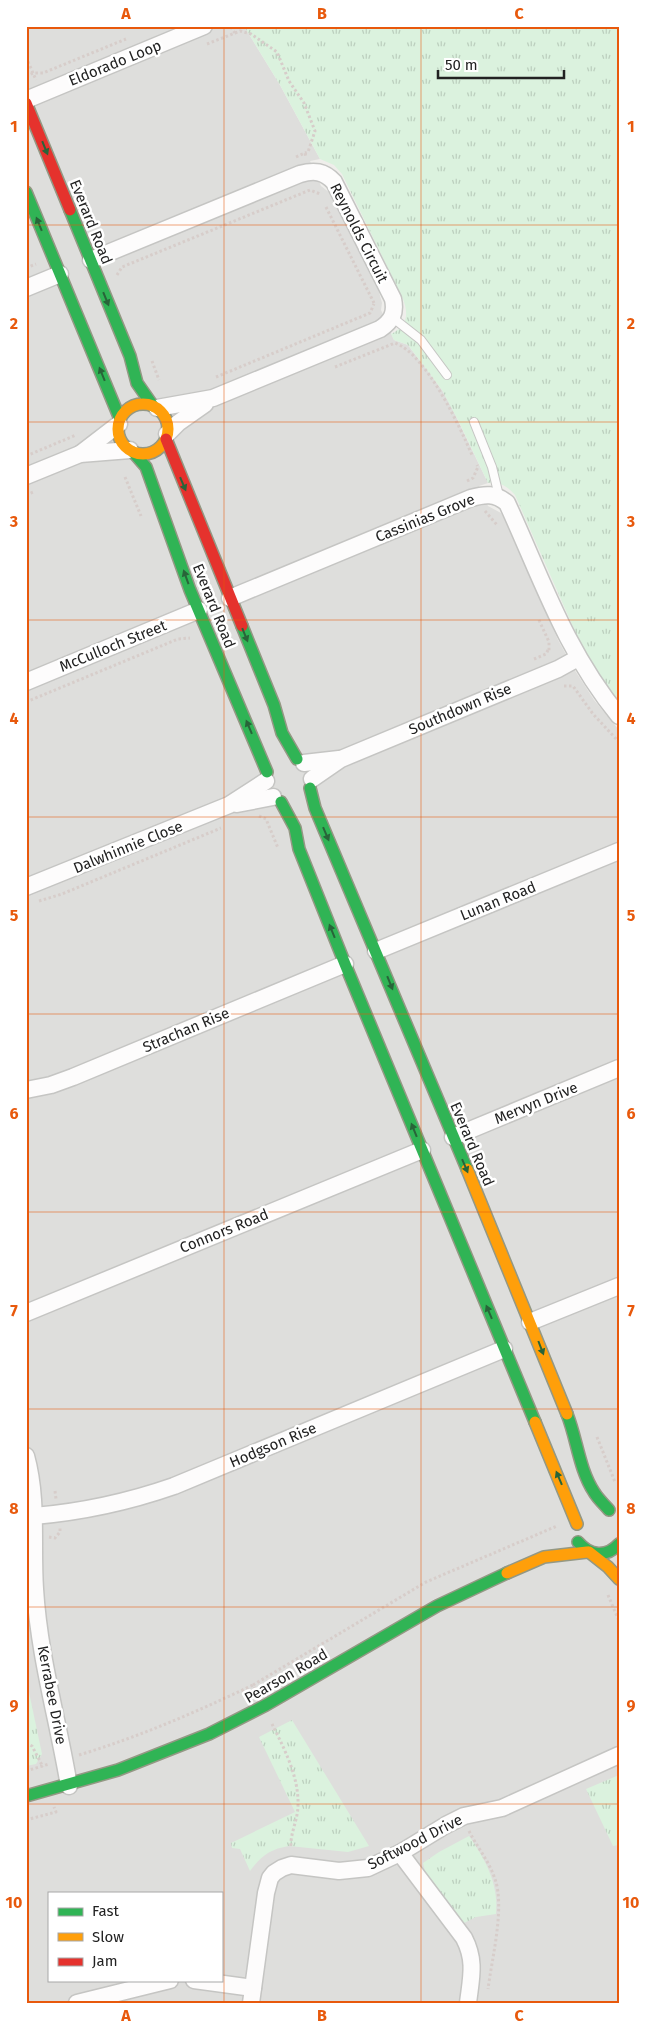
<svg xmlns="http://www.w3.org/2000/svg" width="645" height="2029" font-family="'Fira Sans',sans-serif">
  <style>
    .residential { fill: #dededc; fill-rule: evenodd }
    .park { fill: url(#park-tufts) }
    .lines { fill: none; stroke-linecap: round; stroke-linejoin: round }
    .lane-casing { stroke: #c5c5c3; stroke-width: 10 }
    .street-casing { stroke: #c5c5c3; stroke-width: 19 }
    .fast-casing { stroke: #949884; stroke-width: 14 }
    .slow-casing { stroke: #949884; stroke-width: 14 }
    .jam-casing { stroke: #949884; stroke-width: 14 }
    .path { stroke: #d7cdca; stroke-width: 3; stroke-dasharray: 2.5 2.5; stroke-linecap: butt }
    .lane { stroke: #fdfcfc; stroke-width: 8 }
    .street { stroke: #fdfcfc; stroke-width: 16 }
    .fast { stroke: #30b455; stroke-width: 11 }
    .slow { stroke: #ff9f0a; stroke-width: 11 }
    .jam { stroke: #e5322d; stroke-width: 11 }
    .oneway { fill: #286439 }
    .grid { fill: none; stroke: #e8590c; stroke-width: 1; stroke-opacity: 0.55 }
    .labels { text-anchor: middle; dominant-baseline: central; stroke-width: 5; stroke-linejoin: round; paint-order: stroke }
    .street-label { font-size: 15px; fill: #222; stroke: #fff }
    .neatline { fill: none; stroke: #e8590c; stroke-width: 2 }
    .grid-label { font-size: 16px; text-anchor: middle; font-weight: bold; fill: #e8590c }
  </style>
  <defs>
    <pattern id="park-tufts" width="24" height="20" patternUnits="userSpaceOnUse" patternTransform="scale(1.25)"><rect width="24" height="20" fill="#dbf2de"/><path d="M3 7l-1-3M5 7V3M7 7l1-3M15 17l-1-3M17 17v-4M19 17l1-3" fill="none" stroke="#bccfbe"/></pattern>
  </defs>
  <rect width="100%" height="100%" fill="#efeeeb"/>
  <path class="residential" d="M26,26h218l36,59 40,74 -10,2 11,25 9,7 4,7 45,92 3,11 -1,7 13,30 14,5 34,45 9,16 37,77 -9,3 9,20 13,7 4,7 53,120 16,29 20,31 25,30v1273h-593zM49,1893h172v87h-172z"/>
  <g class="park">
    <path d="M244,26h375v676l-29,-39 -9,-18 -66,-150c-8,-9 -15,-13 -27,-12l-29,-61 -17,-32 -34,-45 -14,-5 -3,-6c16,-8 18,-19 12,-35l-61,-125 -8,-9 -14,-6 -40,-74z"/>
    <polygon points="26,1678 42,1754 36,1764 26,1766"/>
    <path d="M292,1720l77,126 -21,6 -59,-6c-19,3 -28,10 -39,25l-10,-22 -8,-1 -1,-5 64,-31 -36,-75z"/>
    <polygon points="619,1775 619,1845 613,1846 586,1789"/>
    <path d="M469,1836c17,24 30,49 27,78l-20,3 -12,6 -39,-52 -2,-8 16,-11z"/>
  </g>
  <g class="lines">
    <g class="lane-casing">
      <g id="lane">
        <polyline points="393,318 421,340 447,375"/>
        <polyline points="474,422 492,467 499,496"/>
      </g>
    </g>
    <g class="street-casing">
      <g id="street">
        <polyline points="26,100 204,26"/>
        <path d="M91,260l209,-86c14,-4 24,-3 34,8l59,117c3,14 -1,22 -13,30l-167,69 -56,10"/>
        <polyline points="26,288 60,274"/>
        <polyline points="167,434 178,423 205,404"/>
        <polyline points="80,454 119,424"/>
        <polyline points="26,476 80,454 130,450"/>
        <path d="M230,598l241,-100c14,-4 24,-5 36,5 35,76 58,147 112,213"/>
        <polyline points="26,682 199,610"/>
        <polyline points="304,763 339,759"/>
        <polyline points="312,779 341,759 558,669 578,658"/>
        <polyline points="237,804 273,797"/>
        <polyline points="26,887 229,805 266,781"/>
        <polyline points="376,951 619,851"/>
        <polyline points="26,1090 51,1085 73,1077 345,964"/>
        <polyline points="453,1137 619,1068"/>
        <polyline points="26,1313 422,1150"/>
        <polyline points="530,1322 619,1286"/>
        <path d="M26,1456c12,43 6,89 9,133 4,67 23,131 34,197"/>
        <path d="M34,1516c48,-4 94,-14 140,-30l330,-137"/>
        <path d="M400,1853l64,85c12,23 7,40 4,65"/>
        <polyline points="194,1980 253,1988"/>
        <polyline points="77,2003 170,1980"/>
        <polyline points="251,2003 266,1893 270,1878 274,1873 282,1868 291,1865 339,1871 368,1868 400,1853 446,1825 464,1816 502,1808 619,1755"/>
      </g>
    </g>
    <g class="fast-casing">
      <g id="fast">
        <polyline points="26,192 120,419"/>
        <polyline points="70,210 130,356 137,383 153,406"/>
        <polyline points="133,452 146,467 190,590 267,772"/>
        <polyline points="242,626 274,705 282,733 297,759"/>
        <polyline points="310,788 315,808 467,1169"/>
        <polyline points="281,802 295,828 299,849 345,964 535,1422"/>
        <path d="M567,1414c10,25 12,55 27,78 4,7 10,12 15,18"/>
        <path d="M578,1542c12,14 28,16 41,2"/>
        <polyline points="26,1796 118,1770 209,1734 266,1705 437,1606 507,1573"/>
      </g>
    </g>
    <g class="slow-casing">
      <g id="slow">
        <circle cx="143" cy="429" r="25"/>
        <polyline points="467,1169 567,1414"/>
        <polyline points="535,1422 577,1524"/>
        <polyline points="589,1552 608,1567 619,1579"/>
        <polyline points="507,1573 544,1557 587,1552"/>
      </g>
    </g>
    <g class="jam-casing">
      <g id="jam">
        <polyline points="26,103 70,210"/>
        <polyline points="166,439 242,626"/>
      </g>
    </g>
    <g class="path">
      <polyline points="235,33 240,31 251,34 277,52 289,81 304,103 315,131 308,152 305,153"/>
      <polyline points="207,44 235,33 230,26"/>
      <polyline points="26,57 36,80"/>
      <polyline points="26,76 33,73 43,73 126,39"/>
      <polyline points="296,157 305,153 306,157"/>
      <polyline points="326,207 374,303"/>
      <polyline points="26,268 36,264"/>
      <polyline points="117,275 122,267 310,190 320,194"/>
      <polyline points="152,361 159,380"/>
      <path d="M335,367l60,-24c31,11 64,82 77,112"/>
      <polyline points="216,377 370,313 374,304"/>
      <polyline points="26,456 76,435"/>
      <polyline points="125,477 141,516"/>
      <polyline points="467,481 473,478 478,467 477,465"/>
      <polyline points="26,495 33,492"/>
      <polyline points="485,511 497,525"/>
      <polyline points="539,620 549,642 549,651"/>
      <polyline points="534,659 546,654 548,650"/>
      <polyline points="564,686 573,686 593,714 619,742"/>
      <polyline points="26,702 178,639 190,638"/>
      <polyline points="259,816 266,819 278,848"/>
      <polyline points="39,901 62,894 221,828"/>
      <polyline points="597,1437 615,1482"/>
      <polyline points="55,1491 56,1499"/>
      <polyline points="49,1537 55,1538 60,1532 60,1528"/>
      <polyline points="608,1595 619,1621"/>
      <polyline points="253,1685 426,1582 557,1526"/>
      <path d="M272,1724c12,24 27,53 26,81 0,15 -8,28 -7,42"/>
      <polyline points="26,1743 32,1746 43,1767"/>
      <path d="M79,1755c62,-19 115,-42 174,-70l2,4"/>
      <polyline points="26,1771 49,1764"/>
      <polyline points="26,1820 56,1812 54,1807"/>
      <path d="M469,1831c8,16 20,30 26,48 10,28 -3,79 -7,110"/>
    </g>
    <use href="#lane" class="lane"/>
    <use href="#street" class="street"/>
    <use href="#fast" class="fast"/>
    <use href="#slow" class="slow"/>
    <use href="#jam" class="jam"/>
  </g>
  <defs><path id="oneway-solid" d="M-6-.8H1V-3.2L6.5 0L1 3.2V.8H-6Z" transform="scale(1.25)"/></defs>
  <g class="oneway">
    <use href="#oneway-solid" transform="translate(45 148) rotate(68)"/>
    <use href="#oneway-solid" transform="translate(39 224) rotate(-112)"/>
    <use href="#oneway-solid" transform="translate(106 299) rotate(68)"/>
    <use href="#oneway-solid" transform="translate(102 374) rotate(-112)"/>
    <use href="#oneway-solid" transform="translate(183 484) rotate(67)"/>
    <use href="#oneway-solid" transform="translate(186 577) rotate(-110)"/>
    <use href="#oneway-solid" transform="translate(245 635) rotate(68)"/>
    <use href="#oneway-solid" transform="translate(249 727) rotate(-113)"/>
    <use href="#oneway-solid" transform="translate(326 834) rotate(67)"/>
    <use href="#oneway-solid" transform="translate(332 931) rotate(-112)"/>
    <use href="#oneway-solid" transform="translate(390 983) rotate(68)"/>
    <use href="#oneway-solid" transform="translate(414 1130) rotate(-112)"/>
    <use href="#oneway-solid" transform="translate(465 1166) rotate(67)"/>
    <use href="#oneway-solid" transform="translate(489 1312) rotate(-113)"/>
    <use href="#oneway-solid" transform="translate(541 1348) rotate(69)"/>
    <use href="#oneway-solid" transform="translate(559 1478) rotate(-113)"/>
  </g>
  <path class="grid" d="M224,26v1977M421,26v1977M26,225h593M26,422h593M26,620h593M26,817h593M26,1014h593M26,1212h593M26,1409h593M26,1607h593M26,1804h593"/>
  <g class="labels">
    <g class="street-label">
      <text transform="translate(115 63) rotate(-22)">Eldorado Loop</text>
      <text transform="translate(91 222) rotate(68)">Everard Road</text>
      <text transform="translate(359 233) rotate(63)">Reynolds Circuit</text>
      <text transform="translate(425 518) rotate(-22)">Cassinias Grove</text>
      <text transform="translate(214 606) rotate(68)">Everard Road</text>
      <text transform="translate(113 646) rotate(-22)">McCulloch Street</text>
      <text transform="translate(460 709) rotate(-23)">Southdown Rise</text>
      <text transform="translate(128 847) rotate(-22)">Dalwhinnie Close</text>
      <text transform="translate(498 901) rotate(-22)">Lunan Road</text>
      <text transform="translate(186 1030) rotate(-23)">Strachan Rise</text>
      <text transform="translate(536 1103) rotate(-22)">Mervyn Drive</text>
      <text transform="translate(472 1144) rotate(67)">Everard Road</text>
      <text transform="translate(224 1231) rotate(-22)">Connors Road</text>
      <text transform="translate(273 1445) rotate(-23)">Hodgson Rise</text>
      <text transform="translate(286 1676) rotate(-30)">Pearson Road</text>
      <text transform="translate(52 1695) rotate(79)">Kerrabee Drive</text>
      <text transform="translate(415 1842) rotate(-27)">Softwood Drive</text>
    </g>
  </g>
  <rect width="645" height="2029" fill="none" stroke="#ffffff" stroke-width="55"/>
  <rect x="48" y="1892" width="175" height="90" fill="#ffffff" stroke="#a7a7a7"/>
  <rect x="58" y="1908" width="25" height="8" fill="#30b455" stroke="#a7a7a7"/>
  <text x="92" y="1916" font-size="15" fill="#222222">Fast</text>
  <rect x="58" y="1933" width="25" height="8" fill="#ff9f0a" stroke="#a7a7a7"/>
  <text x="92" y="1942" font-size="15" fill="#222222">Slow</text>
  <rect x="58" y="1958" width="25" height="8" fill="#e5322d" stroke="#a7a7a7"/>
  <text x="92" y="1966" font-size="15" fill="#222222">Jam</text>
  <path d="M438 70v8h126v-8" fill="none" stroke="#222222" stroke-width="2.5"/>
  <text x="445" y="70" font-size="15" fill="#222222" stroke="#ffffff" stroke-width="4" paint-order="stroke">50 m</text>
  <rect x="28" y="28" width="590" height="1974" class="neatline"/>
  <g class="grid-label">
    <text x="126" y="19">A</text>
    <text x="322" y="19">B</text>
    <text x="519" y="19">C</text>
    <text x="14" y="132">1</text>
    <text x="631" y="132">1</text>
    <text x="14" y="329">2</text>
    <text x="631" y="329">2</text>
    <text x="14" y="527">3</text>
    <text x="631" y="527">3</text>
    <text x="14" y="724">4</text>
    <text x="631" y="724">4</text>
    <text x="14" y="921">5</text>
    <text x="631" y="921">5</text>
    <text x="14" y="1119">6</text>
    <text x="631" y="1119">6</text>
    <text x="14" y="1316">7</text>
    <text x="631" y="1316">7</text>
    <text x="14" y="1514">8</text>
    <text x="631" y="1514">8</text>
    <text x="14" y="1711">9</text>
    <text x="631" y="1711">9</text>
    <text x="14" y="1908">10</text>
    <text x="631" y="1908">10</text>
    <text x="126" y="2021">A</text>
    <text x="322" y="2021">B</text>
    <text x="519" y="2021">C</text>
  </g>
</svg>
